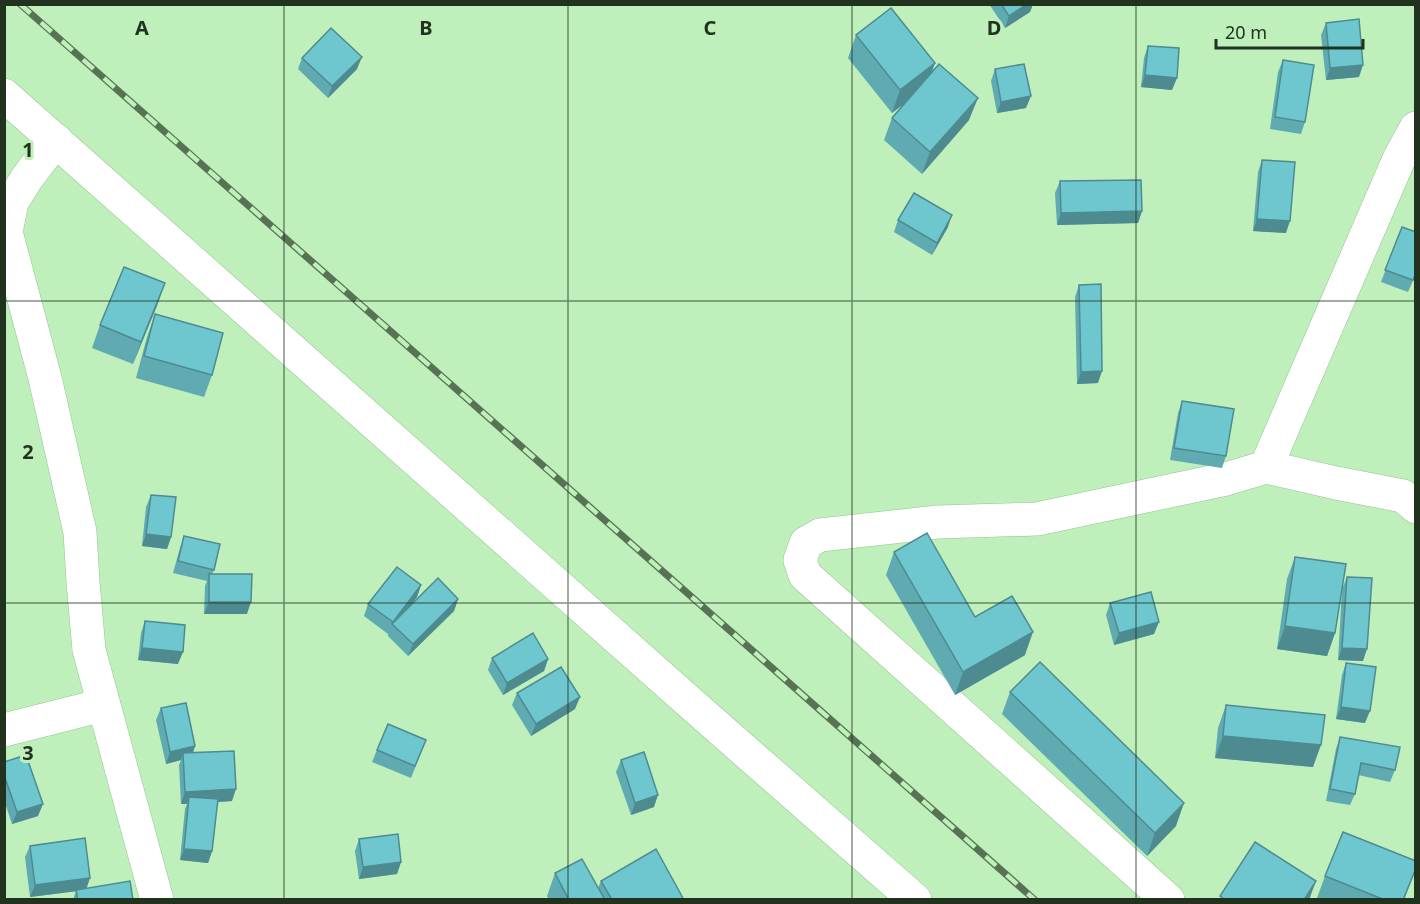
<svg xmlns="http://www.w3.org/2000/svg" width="1420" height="904" font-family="'Noto Sans',sans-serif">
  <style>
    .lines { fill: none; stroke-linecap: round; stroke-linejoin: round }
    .minor-casing { stroke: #96c492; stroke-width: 34 }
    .minor { stroke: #fff; stroke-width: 33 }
    .rail-casing { stroke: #577354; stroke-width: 7 }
    .rail { stroke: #bfefba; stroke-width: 4.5; stroke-dasharray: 14; stroke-linecap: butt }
    .wall { fill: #5fabb1 }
    .shaded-wall { fill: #4d8b90 }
    .building { fill: #6ec7ce; stroke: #4d8b90; stroke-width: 1.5 }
    .grid { fill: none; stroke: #21331f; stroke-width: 1.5; stroke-opacity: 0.55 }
    .grid-label { font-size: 20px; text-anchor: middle; font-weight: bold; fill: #21331f; stroke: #bfefba; stroke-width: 6; stroke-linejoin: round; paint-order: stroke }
  </style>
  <rect width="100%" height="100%" fill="#bfefba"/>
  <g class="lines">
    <g class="minor-casing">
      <g id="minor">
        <polyline points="4,95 704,715 915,900"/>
        <polyline points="56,140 27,178 12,202 6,232 45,378 80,532 83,582 89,650 157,900"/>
        <polyline points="1266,467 1399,159 1416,128"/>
        <polyline points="4,730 103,705"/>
        <polyline points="1168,900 805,575 800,560 806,543 820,535 938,522 1037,519 1226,479 1266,467 1336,483 1403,496 1416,507"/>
      </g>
    </g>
    <use href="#minor" class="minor"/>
    <g class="rail-casing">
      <polyline id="rail" points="20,4 1035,900"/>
    </g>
    <use href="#rail" class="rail"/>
  </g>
  <g class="wall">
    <polygon points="989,4 1033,4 1030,12 1005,28"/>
    <polygon points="1326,23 1359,77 1326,80 1321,35"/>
    <polygon points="856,35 932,72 969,120 922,174 884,140 892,118 905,103 892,113 848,58"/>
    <polygon points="1148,46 1172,90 1141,87 1144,58"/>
    <polygon points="302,58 357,69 328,98 298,69"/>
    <polygon points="1283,60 1305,122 1301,134 1270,129 1278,72"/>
    <polygon points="995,69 1026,108 997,113 991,81"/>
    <polygon points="1262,160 1286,233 1253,231 1258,172"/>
    <polygon points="1060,181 1142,211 1138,223 1057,225 1055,193"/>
    <polygon points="898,220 948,227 932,255 894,232"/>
    <polygon points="1402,227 1416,274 1408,292 1381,282"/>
    <polygon points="165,283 133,364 92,348 100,325"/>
    <polygon points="1079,285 1098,383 1077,384 1075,297"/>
    <polygon points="155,314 212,375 204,397 136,378 147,337"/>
    <polygon points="1182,401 1226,456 1222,468 1170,460 1178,413"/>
    <polygon points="151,495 171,537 167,549 142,546 146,507"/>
    <polygon points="184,536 214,570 212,574 247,614 204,614 205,586 207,581 173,573 180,548"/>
    <polygon points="894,552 975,617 1025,655 955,695 886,575"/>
    <polygon points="1295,557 1335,633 1327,656 1277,649 1287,579"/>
    <polygon points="1347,577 1363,661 1338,660 1342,589"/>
    <polygon points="421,585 417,597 411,605 458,599 454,611 408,656 388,636 388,634 364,616 368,604"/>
    <polygon points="1110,603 1154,634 1114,645 1106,615"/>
    <polygon points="145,621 178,664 138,660 141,633"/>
    <polygon points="492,658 548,659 544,671 503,695 488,670"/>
    <polygon points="1346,663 1365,723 1336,719 1342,675"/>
    <polygon points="1010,692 1176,826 1147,856 1002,714"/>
    <polygon points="517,693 575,709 531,736 512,705"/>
    <polygon points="1226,705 1313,767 1215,758 1218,728"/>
    <polygon points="161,708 195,746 193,753 232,801 217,802 212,851 208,863 180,860 185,809 187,804 181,804 179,765 181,760 166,764 156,720"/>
    <polygon points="1340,737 1395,770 1390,782 1358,775 1355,794 1350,805 1326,801 1336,749"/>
    <polygon points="426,740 411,778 372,762 377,750"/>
    <polygon points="621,760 654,807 631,815 616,772"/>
    <polygon points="4,762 38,816 12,824 4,800"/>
    <polygon points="359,839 401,862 397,874 359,879 355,851"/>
    <polygon points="30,846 86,888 133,900 73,900 76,891 30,897 25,857"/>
    <polygon points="1416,868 1404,900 1320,900 1317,898 1325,876"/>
    <polygon points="555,873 598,888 601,881 684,900 549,900 547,896"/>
  </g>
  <g class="shaded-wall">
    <polygon points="1027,4 1033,4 1030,12 1005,28 1009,16"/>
    <polygon points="362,57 357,69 328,98 332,86"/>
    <polygon points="935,63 927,86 892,113 900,90"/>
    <polygon points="1363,65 1359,77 1326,80 1330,68"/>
    <polygon points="1145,75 1177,78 1172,90 1141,87"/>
    <polygon points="1031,96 1026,108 997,113 1001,102"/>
    <polygon points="978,98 969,120 922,174 930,152"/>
    <polygon points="1142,211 1138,223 1057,225 1061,213"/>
    <polygon points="952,215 948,227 932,255 937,243"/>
    <polygon points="1257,219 1290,221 1286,233 1253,231"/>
    <polygon points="165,283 157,306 133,364 141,342"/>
    <polygon points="1102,371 1098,383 1077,384 1081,372"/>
    <polygon points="146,534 171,537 167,549 142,546"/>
    <polygon points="421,585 417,597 394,626 392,624 393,622"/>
    <polygon points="458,599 454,611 408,656 413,644"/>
    <polygon points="209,602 251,602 247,614 204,614"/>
    <polygon points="1159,622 1154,634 1114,645 1119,633"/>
    <polygon points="1285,626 1335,633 1327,656 1277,649"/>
    <polygon points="1033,632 1025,655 955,695 963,672"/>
    <polygon points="142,648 183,652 178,664 138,660"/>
    <polygon points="1342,648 1367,649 1363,661 1338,660"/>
    <polygon points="548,659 544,671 503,695 507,683"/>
    <polygon points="580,697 575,709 531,736 536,724"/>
    <polygon points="1341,707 1370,711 1365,723 1336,719"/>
    <polygon points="1223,736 1321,745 1313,767 1215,758"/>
    <polygon points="195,746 191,758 183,753 181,760 166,764 170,752"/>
    <polygon points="236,789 232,801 189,804 189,797 187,804 181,804 185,792"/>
    <polygon points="658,795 654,807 631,815 635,803"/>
    <polygon points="1184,803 1176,826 1147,856 1155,833"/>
    <polygon points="43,804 38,816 12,824 17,812"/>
    <polygon points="184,849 212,851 208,863 180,860"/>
    <polygon points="401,862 397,874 359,879 363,867"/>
    <polygon points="90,878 86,890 30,897 35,885"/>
    <polygon points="1316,881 1309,900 1304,900"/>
  </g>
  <g class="building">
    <polygon points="1001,4 1027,4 1009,16"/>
    <polygon points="891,8 935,63 900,90 856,35"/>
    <polygon points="1359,19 1363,65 1330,68 1326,23"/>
    <polygon points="331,28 362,57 332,86 302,58"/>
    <polygon points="1148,46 1179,48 1177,78 1145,75"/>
    <polygon points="1283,60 1314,65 1305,122 1275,117"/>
    <polygon points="939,64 978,98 930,152 892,118"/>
    <polygon points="1024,64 1031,96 1001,102 995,69"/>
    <polygon points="1262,160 1295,162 1290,221 1257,219"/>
    <polygon points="1141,180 1142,211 1061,213 1060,181"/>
    <polygon points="914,193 952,215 937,243 898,220"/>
    <polygon points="1402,227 1416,232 1416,273 1413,280 1385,270"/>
    <polygon points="124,267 165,283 141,342 100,325"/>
    <polygon points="1101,284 1102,371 1081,372 1079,285"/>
    <polygon points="155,314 223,333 212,375 144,356"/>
    <polygon points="1182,401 1234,409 1226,456 1174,448"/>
    <polygon points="151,495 176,497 171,537 146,534"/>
    <polygon points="927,533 975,617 1012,596 1033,632 963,672 894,552"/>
    <polygon points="184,536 220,544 214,570 178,561"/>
    <polygon points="1295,557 1346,564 1335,633 1285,626"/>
    <polygon points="397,567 421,585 393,622 368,604"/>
    <polygon points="209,574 252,574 251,602 209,602"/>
    <polygon points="1347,577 1372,578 1367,649 1342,648"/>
    <polygon points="438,578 458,599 413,644 392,624"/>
    <polygon points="1151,592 1159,622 1119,633 1110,603"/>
    <polygon points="145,621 185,625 183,652 142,648"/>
    <polygon points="533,633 548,659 507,683 492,658"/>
    <polygon points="1040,662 1184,803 1155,833 1010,692"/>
    <polygon points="1346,663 1376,667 1370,711 1341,707"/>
    <polygon points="561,667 580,697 536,724 517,693"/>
    <polygon points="186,703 195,746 170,752 161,708"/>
    <polygon points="1226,705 1325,715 1321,745 1223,736"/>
    <polygon points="388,724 426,740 415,766 377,750"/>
    <polygon points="1340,737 1400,747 1395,770 1361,763 1355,794 1330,789"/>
    <polygon points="234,751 236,789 185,792 183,753"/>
    <polygon points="644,752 658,795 635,803 621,760"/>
    <polygon points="26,755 43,804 17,812 4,775 4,762"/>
    <polygon points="189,797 218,799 212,851 184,849"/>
    <polygon points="1343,832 1416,861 1416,868 1403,900 1385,900 1325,876"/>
    <polygon points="398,834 401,862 363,867 359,839"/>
    <polygon points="85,838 90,878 35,885 30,846"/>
    <polygon points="1255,842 1316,881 1304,900 1225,900 1220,896"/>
    <polygon points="656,849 684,900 612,900 601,881"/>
    <polygon points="582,859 605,900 569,900 555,873"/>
    <polygon points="130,881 133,900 78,900 76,890"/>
  </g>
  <path class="grid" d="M284,4v896M568,4v896M852,4v896M1136,4v896M4,301h1412M4,603h1412"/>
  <g class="grid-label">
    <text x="142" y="35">A</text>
    <text x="426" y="35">B</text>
    <text x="710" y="35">C</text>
    <text x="994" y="35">D</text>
    <text x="28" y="157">1</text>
    <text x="28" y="459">2</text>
    <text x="28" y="760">3</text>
  </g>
  <rect width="1420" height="904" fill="none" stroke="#21331f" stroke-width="12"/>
  <path d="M1216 39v9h147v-9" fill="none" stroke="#21331f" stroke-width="3"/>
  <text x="1225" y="39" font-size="18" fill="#21331f" stroke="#bfefba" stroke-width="4.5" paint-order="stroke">20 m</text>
</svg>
